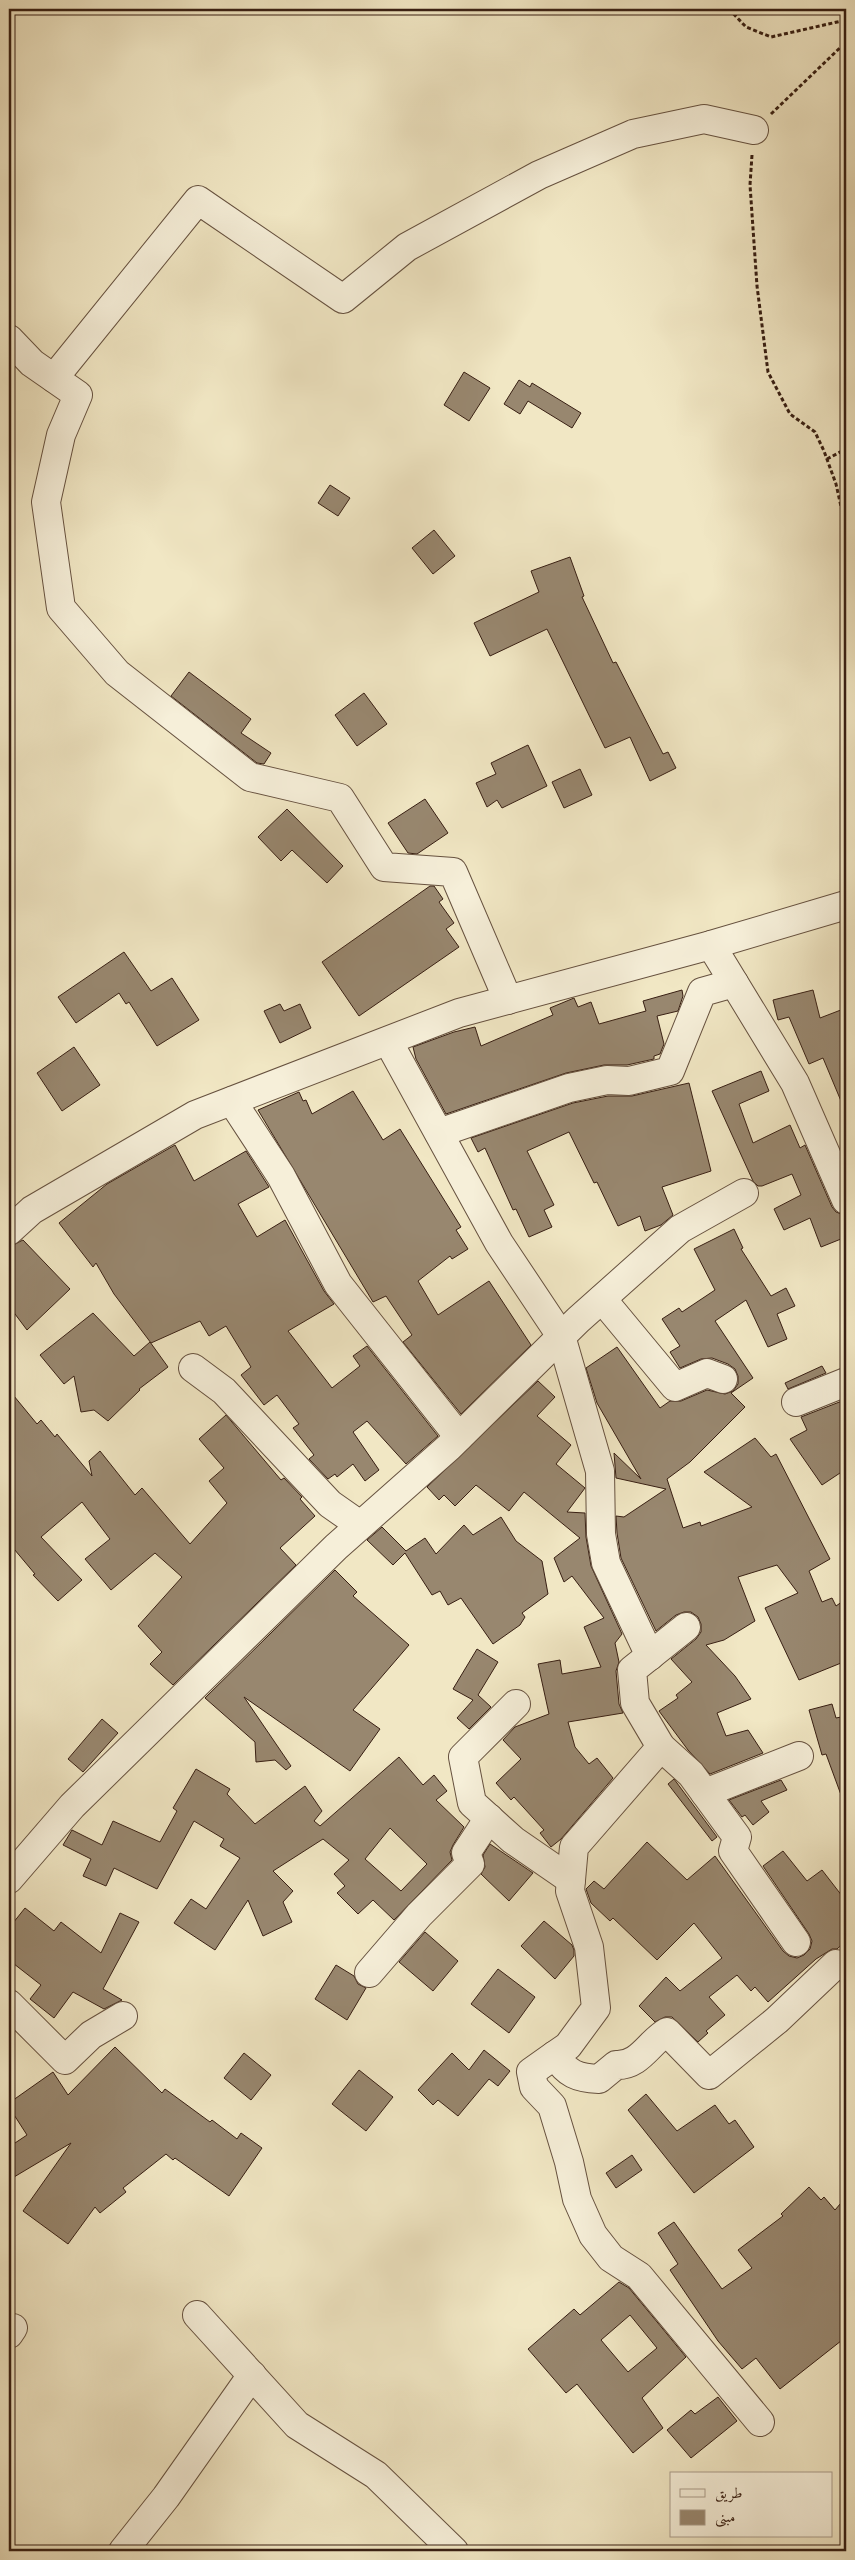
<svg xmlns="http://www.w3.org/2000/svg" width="855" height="2560" font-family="'Libre Bodoni',Amiri,serif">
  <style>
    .building { fill: #98876f; stroke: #381f13; fill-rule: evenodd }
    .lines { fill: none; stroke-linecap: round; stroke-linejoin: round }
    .minor-casing { stroke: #66513f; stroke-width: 30 }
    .path { stroke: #381f13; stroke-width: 3; stroke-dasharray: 4 2.5; stroke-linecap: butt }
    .minor { stroke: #f6efd9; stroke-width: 28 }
  </style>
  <rect width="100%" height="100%" fill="#f1e7c4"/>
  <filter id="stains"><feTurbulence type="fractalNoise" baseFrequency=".004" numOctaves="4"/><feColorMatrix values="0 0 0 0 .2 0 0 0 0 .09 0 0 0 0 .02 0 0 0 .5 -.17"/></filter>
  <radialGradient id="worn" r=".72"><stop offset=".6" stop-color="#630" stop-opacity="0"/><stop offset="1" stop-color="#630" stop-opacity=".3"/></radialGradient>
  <g class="building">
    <polygon points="464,372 490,388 469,421 444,405"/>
    <polygon points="519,380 530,387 532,383 581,413 572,428 528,401 520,414 504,404"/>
    <polygon points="330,485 350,498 338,516 318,503"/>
    <polygon points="434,530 455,556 433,574 412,548"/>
    <polygon points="570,557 584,596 582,597 613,663 616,662 663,754 668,752 676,768 650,781 630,737 605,748 547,629 490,656 474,623 539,592 531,571"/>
    <polygon points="189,672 251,719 241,733 271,753 264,764 257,763 171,696"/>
    <polygon points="364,693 387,724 357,746 335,715"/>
    <polygon points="528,745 547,786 502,808 497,800 487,807 476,783 496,774 491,763"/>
    <polygon points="580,769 592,795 564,808 552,782"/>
    <polygon points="425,799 448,833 417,854 408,853 388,823"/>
    <polygon points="287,809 343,866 327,883 292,850 281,861 258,837"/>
    <polygon points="430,886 434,886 443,899 439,902 454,923 446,929 459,947 359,1016 322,962"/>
    <polygon points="124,952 151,991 172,978 199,1020 157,1046 129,1002 126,1004 119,993 76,1023 58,997"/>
    <polygon points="682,990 683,996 678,1011 657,1016 664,1044 660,1054 654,1056 654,1059 627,1065 604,1065 566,1073 446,1114 416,1059 413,1047 454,1032 475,1027 481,1046 553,1015 550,1008 574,998 578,1007 591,1002 599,1024 646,1011 643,1001"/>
    <polygon points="813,990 820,1018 846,1008 846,1113 823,1058 809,1064 789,1017 778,1020 773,1000"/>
    <polygon points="280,1004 284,1011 300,1004 311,1028 280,1043 264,1011"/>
    <polygon points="74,1047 100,1085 62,1111 37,1073"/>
    <polygon points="761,1071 769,1091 739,1104 753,1143 790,1125 800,1148 805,1145 832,1207 836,1212 844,1215 846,1222 846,1237 821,1247 810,1218 784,1230 774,1209 801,1195 792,1174 762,1186 758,1186 753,1181 712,1091"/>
    <polygon points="689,1083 711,1171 662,1187 673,1215 661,1225 645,1231 640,1216 618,1226 597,1182 594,1183 569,1132 527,1151 554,1205 544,1210 552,1227 529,1237 516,1209 513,1210 485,1148 478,1152 471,1138 573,1103 608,1096 632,1096"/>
    <polygon points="353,1091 383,1140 400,1129 461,1227 456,1230 468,1249 452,1259 450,1256 418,1281 438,1315 489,1281 531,1345 461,1414 403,1342 412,1335 386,1296 373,1302 258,1110 299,1092 303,1101 306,1100 312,1114"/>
    <polygon points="175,1145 194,1181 246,1151 269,1187 238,1204 257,1237 285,1220 324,1291 334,1304 288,1331 332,1388 360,1366 353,1356 367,1346 438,1436 406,1464 367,1421 353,1432 379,1470 365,1481 353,1464 337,1477 335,1474 328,1479 309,1459 314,1455 293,1428 299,1424 277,1395 264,1405 241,1375 251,1367 226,1326 209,1336 200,1321 151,1343 114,1294 96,1263 93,1267 59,1223 107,1184"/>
    <polygon points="734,1229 743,1248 741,1249 771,1296 786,1288 795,1306 777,1314 787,1339 768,1347 746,1300 715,1321 753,1378 731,1393 745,1407 690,1462 667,1479 683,1528 700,1522 701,1526 752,1507 704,1472 755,1438 771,1457 776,1454 830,1559 809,1571 822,1602 832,1598 836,1606 846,1599 846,1661 799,1680 765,1608 798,1593 777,1565 738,1577 755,1621 724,1640 706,1645 735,1676 751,1699 717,1713 726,1736 748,1730 763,1753 710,1774 688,1750 659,1711 678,1698 676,1695 692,1682 671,1659 696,1639 701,1632 701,1624 698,1617 691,1612 684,1612 676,1615 656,1631 621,1558 617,1533 616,1516 624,1517 666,1489 616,1478 614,1453 641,1479 597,1403 586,1368 617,1347 660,1408 670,1401 681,1401 707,1390 725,1394 733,1391 738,1384 738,1376 735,1369 728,1364 712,1358 701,1359 680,1368 670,1352 680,1346 662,1319 679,1308 682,1312 715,1290 694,1249"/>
    <polygon points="23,1240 70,1289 27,1330 9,1306 9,1247"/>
    <polygon points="93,1313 134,1356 150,1342 168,1367 139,1389 140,1390 108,1421 94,1410 81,1412 74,1376 64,1384 40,1355"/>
    <polygon points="822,1366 826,1373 788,1389 785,1383"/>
    <polygon points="538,1381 555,1397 537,1416 571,1445 556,1464 585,1488 567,1512 585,1513 586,1537 591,1566 622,1634 615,1643 619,1662 616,1671 619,1704 623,1713 568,1722 575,1747 589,1764 597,1758 613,1778 561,1839 551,1847 540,1833 544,1830 514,1797 511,1800 496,1783 521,1759 503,1740 515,1727 549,1714 538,1664 560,1660 562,1674 601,1667 584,1627 604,1618 572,1576 564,1582 554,1558 580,1538 524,1492 509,1511 476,1485 455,1506 444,1495 439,1500 427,1487"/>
    <polygon points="9,1390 37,1424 41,1420 55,1437 57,1434 92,1476 89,1461 100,1451 135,1495 142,1488 190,1544 227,1503 209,1481 224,1468 199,1439 226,1415 281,1480 284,1478 302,1497 300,1499 315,1516 280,1548 296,1565 173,1685 150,1664 162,1652 138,1626 182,1577 155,1553 111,1590 85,1559 110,1539 82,1502 41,1537 82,1580 58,1601 33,1575 35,1574 9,1543"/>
    <polygon points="842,1401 846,1409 846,1469 822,1485 790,1439 807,1430 801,1417"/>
    <polygon points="501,1517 516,1541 542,1561 548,1594 522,1613 525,1617 520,1625 493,1644 461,1598 448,1605 440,1591 432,1595 405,1553 393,1565 367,1540 382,1527 406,1551 425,1538 436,1554 464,1525 473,1535"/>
    <polygon points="335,1570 357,1592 353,1596 409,1645 353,1710 380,1729 350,1771 244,1697 291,1766 286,1770 275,1760 256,1762 255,1742 205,1698"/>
    <polygon points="477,1649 498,1662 478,1695 491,1707 469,1729 457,1718 473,1700 453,1689"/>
    <polygon points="832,1704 836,1718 846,1716 846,1803 844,1803 826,1754 822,1755 809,1710"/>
    <polygon points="102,1719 118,1733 83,1772 68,1759"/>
    <path d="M399,1757l24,28 11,-10 13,16 -11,9 28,27 -11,18 -3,7 2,8 -58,60 -21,-20 -15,14 -21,-21 8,-7 -11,-12 15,-14 -26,-21 -50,32 20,20 -10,11 9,20 -29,14 -15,-36 -33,50 -41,-27 17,-24 15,10 34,-51 -20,-12 4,-7 -30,-18 -37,68 -43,-21 -8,18 -23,-10 8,-17 -28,-14 9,-15 30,15 11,-24 47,21 17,-31 -4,-3 23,-39 34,20 -3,5 28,30 50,-38 17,25 -8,10 6,5zM390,1828l37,36 -26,27 -36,-32z"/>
    <polygon points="674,1779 717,1837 712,1841 668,1784"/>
    <polygon points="781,1780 787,1790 761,1801 769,1812 753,1825 745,1815 742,1817 729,1800"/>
    <polygon points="647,1842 687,1880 715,1856 783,1951 789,1956 797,1958 804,1955 810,1949 812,1941 809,1934 763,1866 783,1851 807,1881 822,1870 846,1901 846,1941 837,1949 832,1949 816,1959 768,2002 755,1987 751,1991 737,1975 709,1997 725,2015 706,2031 708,2033 698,2042 672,2017 665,2017 655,2022 639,2006 666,1977 680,1991 722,1958 694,1923 657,1960 613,1918 610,1921 591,1903 586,1889 594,1881 604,1889"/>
    <polygon points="490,1844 533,1873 509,1901 481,1874 485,1867 483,1855"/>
    <polygon points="25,1908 54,1931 61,1922 101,1953 120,1913 139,1922 103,1989 122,2000 104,2009 73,1992 54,2018 30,1999 41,1985 9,1960 9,1928"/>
    <polygon points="544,1921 572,1945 574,1950 574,1956 555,1979 521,1946"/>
    <polygon points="425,1932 458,1961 433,1991 399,1962"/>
    <polygon points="336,1965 354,1976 358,1984 366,1988 347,2020 315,1999"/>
    <polygon points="498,1969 535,1997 509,2033 471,2004"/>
    <polygon points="115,2047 162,2093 165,2089 210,2122 212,2120 237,2139 241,2133 262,2148 229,2196 175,2158 173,2160 166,2154 123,2188 126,2192 100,2213 95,2207 68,2244 23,2211 71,2143 9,2180 9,2147 27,2135 9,2107 9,2103 53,2072 68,2095"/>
    <polygon points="484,2050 510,2071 498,2086 489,2079 458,2116 438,2100 433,2105 418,2090 452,2053 469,2070"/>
    <polygon points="244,2053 271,2075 251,2100 224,2078"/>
    <polygon points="359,2070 393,2097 366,2131 332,2104"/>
    <polygon points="646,2094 677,2131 715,2105 729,2124 735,2120 754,2147 694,2193 628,2110"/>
    <polygon points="632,2155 642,2170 616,2188 606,2173"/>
    <polygon points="809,2187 821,2200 824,2197 835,2210 846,2197 846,2337 780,2389 756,2358 742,2369 718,2341 670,2270 678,2264 658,2233 674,2222 722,2289 752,2268 738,2250 783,2216 781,2214"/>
    <path d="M619,2282l10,6 57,69 -44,41 21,30 -30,25 -56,-69 -11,9 -38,-44 46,-40 6,6zM630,2315l27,33 -29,24 -27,-32z"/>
    <polygon points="718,2397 737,2421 691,2458 667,2430 691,2410 695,2414"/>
  </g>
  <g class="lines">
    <g class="minor-casing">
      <g id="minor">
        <polyline points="9,339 32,363 78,395 61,435 46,502 61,608 117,673 250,777 340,798 384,867 453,872 508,1000"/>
        <polyline points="54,378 198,200 343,299 407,247 539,175 633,134 704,119 754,130"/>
        <polyline points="711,945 795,1083 846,1200"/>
        <polyline points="388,1041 499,1243 561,1336 600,1471 601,1534 606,1563 650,1656"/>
        <polyline points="232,1101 281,1176 338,1284 459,1437"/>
        <polyline points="439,1133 569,1088 607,1080 629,1081 670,1071 702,992 734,983"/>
        <polyline points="9,1231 32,1210 195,1115 459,1013 711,945 846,905"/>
        <polyline points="602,1299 675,1387 707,1373 723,1379"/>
        <polyline points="193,1368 224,1391 330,1504 360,1525"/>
        <polyline points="796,1402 846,1382"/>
        <path d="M686,1627l-54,43 3,33 26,44 -87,100 -4,44 19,56 7,61 -28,38 -13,9c12,19 22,23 44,24l17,-14c24,1 33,-23 51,-33l42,43 68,-55 59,-56 10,3"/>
        <polyline points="516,1704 463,1757 472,1803 513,1840 571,1880"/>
        <polyline points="661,1747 691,1774 737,1837 733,1851 796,1942"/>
        <polyline points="705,1793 799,1756"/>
        <polyline points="9,1879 72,1806 336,1547 449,1447 578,1320 680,1229 744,1193"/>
        <polyline points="369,1973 419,1915 470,1864 466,1853 489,1818"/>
        <polyline points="9,2004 65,2060 91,2035 123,2016"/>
        <polyline points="555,2055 531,2072 534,2087 552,2106 569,2162 577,2199 593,2235 611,2258 639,2276 760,2422"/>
        <polyline points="197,2315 297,2425 376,2475 454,2551"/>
        <polyline points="9,2334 13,2328"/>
        <polyline points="123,2551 166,2497 252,2375"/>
      </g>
    </g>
    <g class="path">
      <polyline points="729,9 746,27 771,37 846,20"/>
      <polyline points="771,114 846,42"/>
      <polyline points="752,155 750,185 757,286 768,372 790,414 815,432 824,451 836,484 846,529"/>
      <polyline points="827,459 846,449"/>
    </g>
    <use href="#minor" class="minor"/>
  </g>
  <rect width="855" height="2560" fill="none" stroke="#f1e7c4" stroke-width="30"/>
  <rect x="10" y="10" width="835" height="2540" fill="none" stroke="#381f13" stroke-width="2.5"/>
  <rect x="15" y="15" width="825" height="2530" fill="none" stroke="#381f13"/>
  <rect x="670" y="2472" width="162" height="65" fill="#f6efd9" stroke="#aa9c8a"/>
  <rect x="680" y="2489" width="25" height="8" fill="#f6efd9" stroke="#aa9c8a"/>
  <text x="715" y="2498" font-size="15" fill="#381f13">طريق</text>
  <rect x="680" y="2510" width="25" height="15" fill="#98876f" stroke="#aa9c8a"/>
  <text x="715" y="2522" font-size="15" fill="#381f13">مبنى</text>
  <rect width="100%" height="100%" filter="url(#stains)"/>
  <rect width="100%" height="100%" fill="url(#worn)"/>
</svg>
